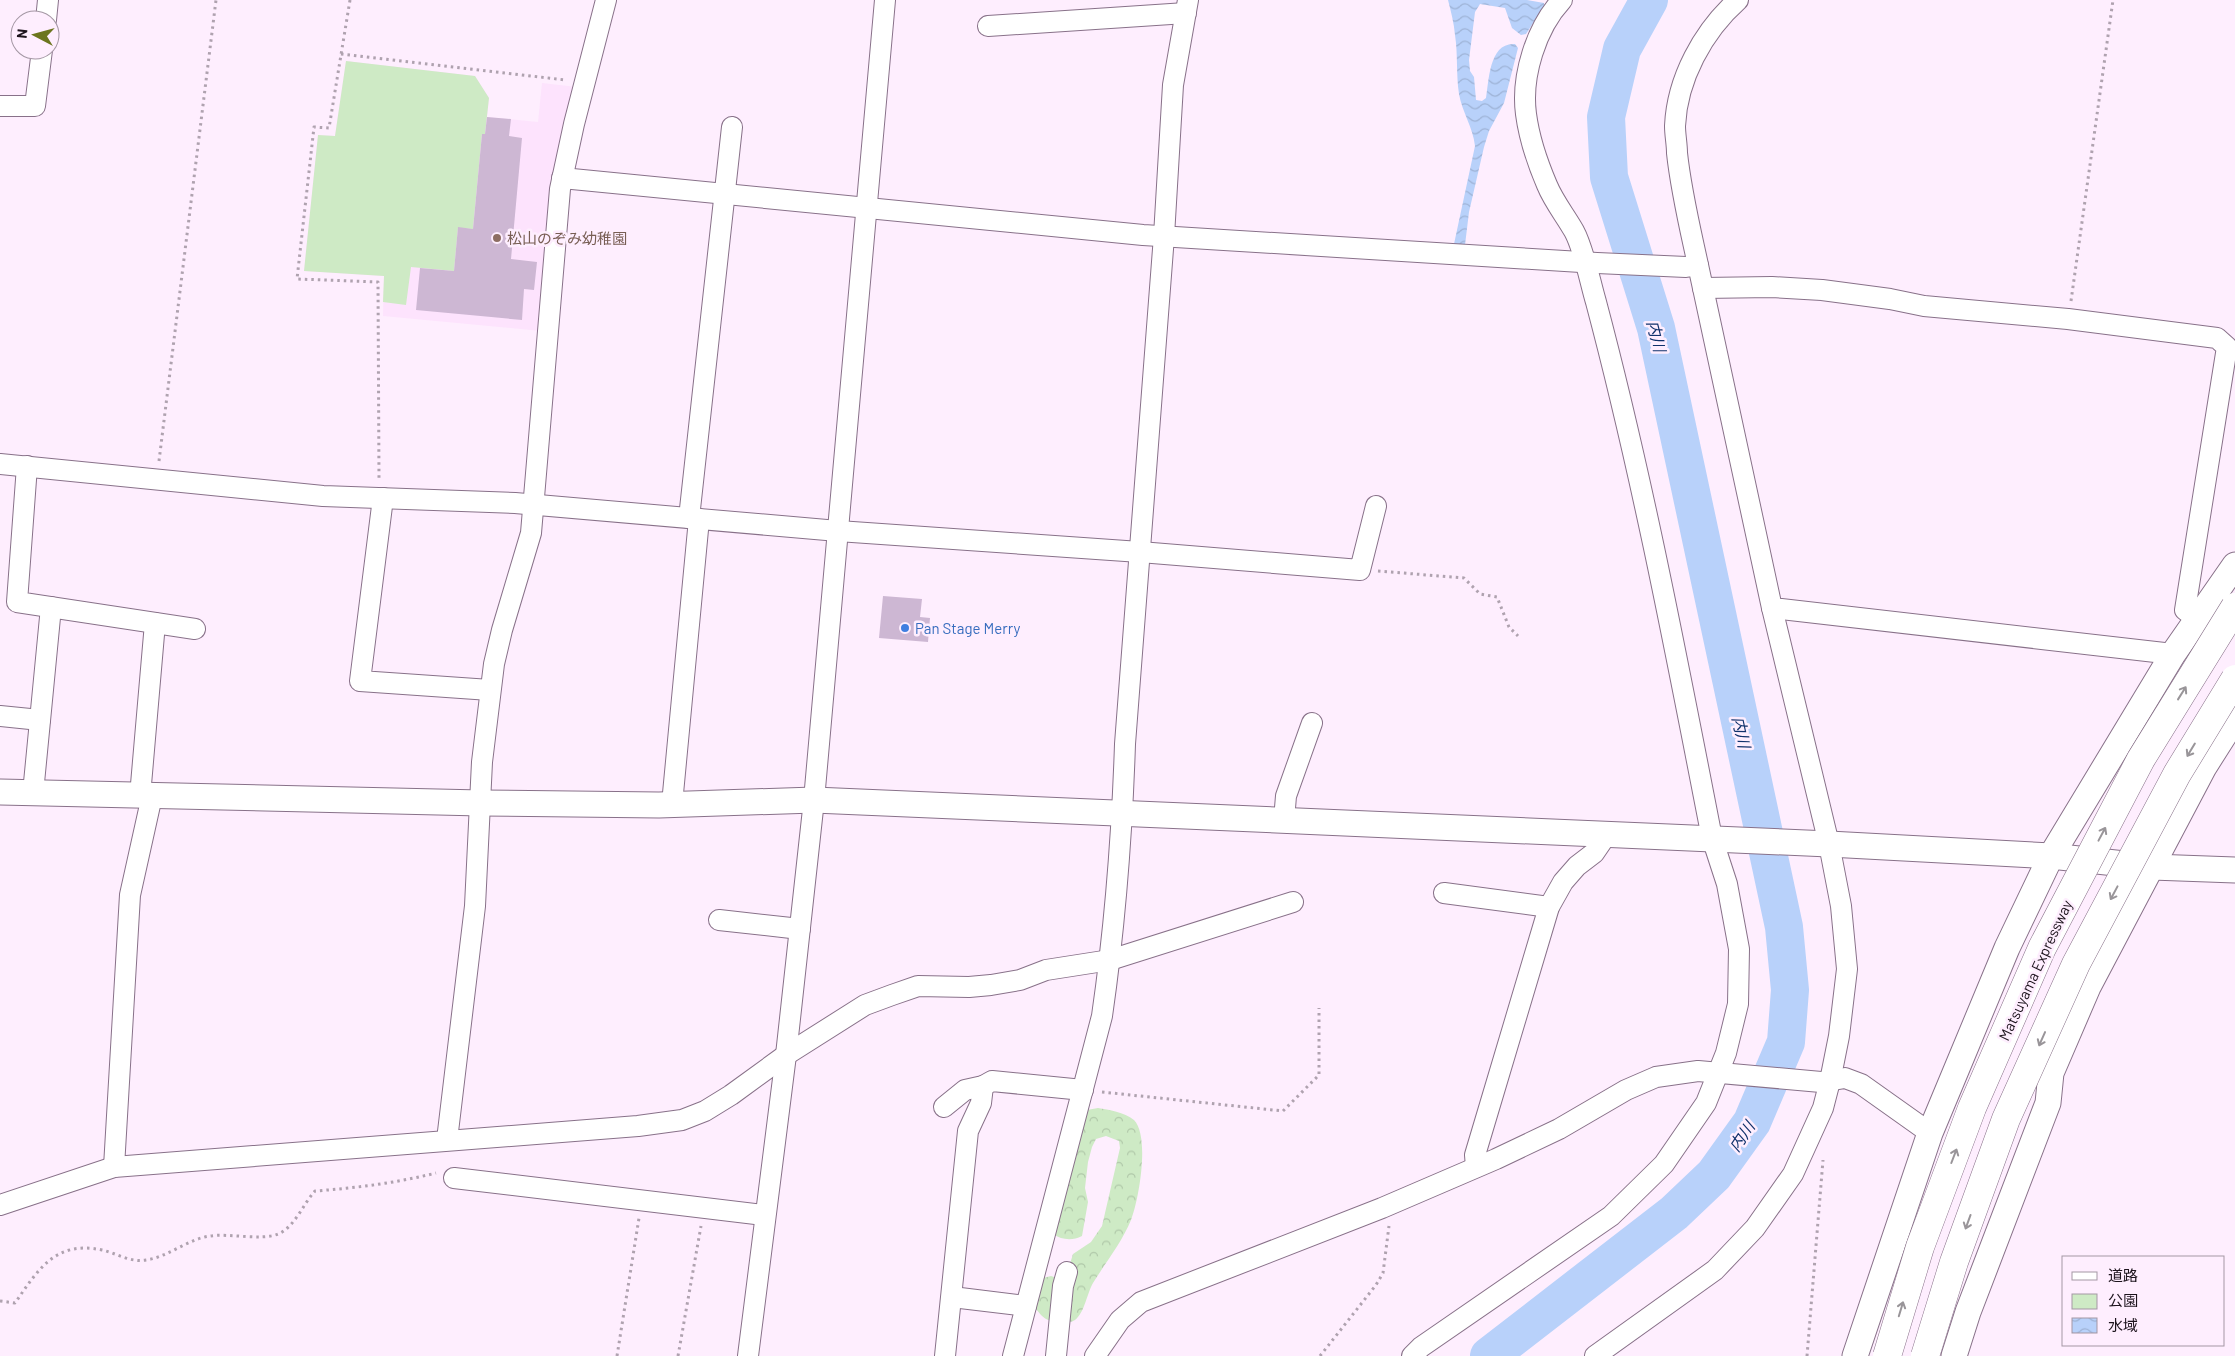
<svg xmlns="http://www.w3.org/2000/svg" width="2235" height="1356" font-family="Barlow,'Noto Sans JP',sans-serif">
  <style>
    .built { fill: #fde3fd }
    .forest { fill: url(#forest-crowns) }
    .green { fill: #ceeac5 }
    .water { fill: url(#water-waves) }
    .lines { fill: none; stroke-linecap: round; stroke-linejoin: round }
    .river { stroke: #b8d1fa; stroke-width: 38 }
    .building { fill: #cdb7d3 }
    .minor-casing { stroke: #887189; stroke-width: 22 }
    .tertiary-casing { stroke: #887189; stroke-width: 27 }
    .path { stroke: #afa2af; stroke-width: 3; stroke-dasharray: 2.5 4; stroke-linecap: butt }
    .minor { stroke: #fff; stroke-width: 20 }
    .tertiary { stroke: #fff; stroke-width: 25 }
    .motorway-bridge-casing { stroke: #887189; stroke-width: 29; stroke-linecap: butt }
    .motorway-bridge { stroke: #fff; stroke-width: 28 }
    .oneway { stroke: #999599 }
    .education-dot { fill: #8d6e63; stroke: #feeefe; stroke-width: 2 }
    .shop-dot { fill: #3f7fe0; stroke: #feeefe; stroke-width: 2 }
    .labels { text-anchor: middle; dominant-baseline: central; stroke-width: 5; stroke-linejoin: round; paint-order: stroke }
    .education-label { font-size: 15px; fill: #785e54; stroke: #feeefe; text-anchor: start }
    .shop-label { font-size: 15px; fill: #366cbe; stroke: #feeefe; text-anchor: start }
    .street-label { font-size: 15px; fill: #1d141d; stroke: #feeefe }
    .water-label { font-size: 16px; font-style: italic; fill: #11326c; stroke: #feeefe }
  </style>
  <defs>
    <pattern id="forest-crowns" width="20" height="18" patternUnits="userSpaceOnUse" patternTransform="scale(1.25)"><rect width="20" height="18" fill="#ceeac5"/><path d="M2 6a3 3 0 1 1 6 0M12 15a3 3 0 1 1 6 0" fill="none" stroke="#b0c8a9"/></pattern>
    <pattern id="water-waves" width="16" height="10" patternUnits="userSpaceOnUse" patternTransform="scale(1.25)"><rect width="16" height="10" fill="#b8d1fa"/><path d="M0 5q4-4 8 0t8 0" fill="none" stroke="#9eb3d6"/></pattern>
  </defs>
  <rect width="100%" height="100%" fill="#feeefe"/>
  <polygon class="built" points="346,61 475,76 489,98 487,117 538,122 542,83 577,87 541,331 383,316 384,276 304,271 318,135 335,136"/>
  <path class="forest" d="M1098,1108c11,2 26,4 36,12 16,16 5,80 -3,100 -9,22 -25,42 -38,63 -6,10 -8,29 -18,37 -7,5 -22,3 -29,-1 -4,-2 -8,-8 -11,-11l8,-30 8,-2 6,2 12,-11 4,-13 18,-12 11,-16 18,-78 -1,-7 -13,-5 -10,3 -4,8 -4,15 -3,26 3,14 -6,34c-10,5 -20,4 -29,-2l34,-124z"/>
  <polygon class="green" points="346,61 475,76 489,98 485,134 482,134 473,229 458,228 454,271 411,267 406,305 383,302 384,276 304,271 318,135 335,136"/>
  <path class="water" d="M1448,0h79l17,3v3l-18,28 -5,1 -9,-7 -7,-20 -25,-4 -5,8 -6,48 1,11 4,6 2,23 6,1 4,-3c3,-17 3,-56 29,-54l3,4 -14,55 -15,28 -5,16 -15,65 -4,33 -11,-1 21,-98c-2,-19 -13,-34 -16,-52 -3,-20 -1,-40 -4,-59 -1,-12 -4,-23 -7,-35z"/>
  <g class="lines">
    <polyline class="river" points="1489,1356 1674,1213 1714,1175 1752,1122 1786,1042 1790,990 1784,927 1656,328 1609,177 1606,117 1622,49 1649,0"/>
  </g>
  <g class="building">
    <polygon points="487,117 511,119 509,136 522,138 511,259 537,262 534,290 524,289 522,320 416,310 420,268 454,271 458,227 473,229 482,134 485,134"/>
    <polygon points="883,596 922,599 920,617 930,618 928,642 879,638"/>
  </g>
  <g class="lines">
    <g class="minor-casing">
      <g id="minor">
        <polyline points="46,20 48,0"/>
        <polyline points="988,26 1186,13"/>
        <polyline points="0,106 35,106 42,50"/>
        <polyline points="562,178 1143,235 1597,263 1686,267 1698,265 1772,608 2173,654"/>
        <path d="M1698,265c-8,-37 -17,-74 -21,-112 0,-9 -2,-18 -2,-27 2,-47 28,-95 63,-126"/>
        <polyline points="1703,288 1772,287 1822,290 1890,299 1924,306 2068,319 2217,338 2227,347 2185,610 2197,619"/>
        <polyline points="0,464 323,496 515,503 838,531 1140,552 1360,570 1376,506"/>
        <polyline points="27,466 17,602 195,629"/>
        <polyline points="383,498 360,681 490,690"/>
        <polyline points="689,518 732,127"/>
        <polyline points="0,716 40,720"/>
        <polyline points="33,793 51,607"/>
        <polyline points="140,796 155,623"/>
        <polyline points="672,804 699,519"/>
        <polyline points="1284,820 1286,796 1312,723"/>
        <polyline points="1444,893 1549,907"/>
        <polyline points="719,920 800,929"/>
        <polyline points="944,1107 965,1090 983,1086 992,1081 1083,1090"/>
        <polyline points="447,1140 475,906 482,762 494,664 502,630 531,533 560,189 574,124 606,0"/>
        <polyline points="114,1167 130,895 152,796"/>
        <polyline points="1476,1167 1475,1155 1549,907 1563,882 1577,866 1594,853 1607,834"/>
        <polyline points="454,1178 764,1215"/>
        <polyline points="0,1205 114,1167 638,1126 682,1120 705,1111 731,1095 786,1055 865,1005 892,995 918,986 969,987 991,985 1020,980 1046,970 1110,960 1293,902"/>
        <polyline points="952,1297 1026,1306"/>
        <polyline points="748,1356 786,1055 814,800 885,0"/>
        <polyline points="945,1356 968,1131 981,1103 983,1086"/>
        <path d="M1013,1356l89,-340c13,-90 20,-181 23,-272l39,-508 9,-151 15,-85"/>
        <polyline points="1056,1356 1063,1286 1067,1272"/>
        <polyline points="1095,1356 1120,1320 1141,1302 1382,1208 1496,1159 1559,1129 1626,1090 1656,1077 1698,1071 1821,1082 1845,1078 1861,1084 1930,1133"/>
        <path d="M1412,1356l9,-9 190,-131 53,-52 42,-61 20,-50 12,-49 1,-55 -12,-65 -15,-46c-35,-179 -69,-359 -116,-536 -6,-20 -12,-53 -22,-71 -9,-16 -20,-29 -27,-46 -9,-21 -18,-48 -21,-71 -5,-38 10,-86 36,-114"/>
        <polyline points="1595,1356 1715,1270 1755,1228 1793,1174 1823,1108 1830,1081 1839,1036 1847,969 1841,906 1829,844 1772,608"/>
      </g>
    </g>
    <g class="tertiary-casing">
      <g id="tertiary">
        <polyline points="0,792 481,803 659,805 814,800 1829,844 2051,856 2152,867 2235,870"/>
        <polyline points="1855,1356 1930,1133 2007,948 2051,856 2173,654 2235,565"/>
        <polyline points="1954,1356 1968,1312 2048,1103 2051,1073 2088,987 2204,767 2235,718"/>
      </g>
    </g>
    <g class="path">
      <polyline points="350,0 329,128 314,127 297,279 378,282 379,480"/>
      <polyline points="341,54 566,80"/>
      <polyline points="2071,301 2113,0"/>
      <polyline points="159,461 216,0"/>
      <polyline points="1378,571 1464,578 1480,594 1497,597 1509,627 1518,636"/>
      <polyline points="1102,1092 1283,1111 1319,1075 1319,1008"/>
      <path d="M0,1301l15,2c23,-33 40,-63 87,-53 14,3 29,13 44,10 22,-3 42,-21 64,-24 20,-3 51,5 68,-2 17,-7 25,-30 37,-43 41,-3 81,-8 121,-18"/>
      <polyline points="617,1356 639,1218"/>
      <polyline points="678,1356 701,1226"/>
      <polyline points="1320,1356 1376,1285 1383,1273 1389,1226"/>
      <polyline points="1807,1356 1823,1160"/>
    </g>
    <use href="#minor" class="minor"/>
    <use href="#tertiary" class="tertiary"/>
    <g class="motorway-bridge-casing">
      <g id="motorway-bridge">
        <polyline points="1887,1356 1920,1247 1972,1108 2042,948 2141,759 2235,607"/>
        <polyline points="1925,1356 1954,1262 2006,1119 2076,964 2177,774 2235,679"/>
      </g>
    </g>
    <use href="#motorway-bridge" class="motorway-bridge"/>
  </g>
  <defs><path id="oneway-shaft" d="M-6 0H5M1.5-3L5.5 0L1.5 3" fill="none" stroke-width="1.6" stroke-linecap="round" stroke-linejoin="round" transform="scale(1.25)"/></defs>
  <g class="oneway">
    <use href="#oneway-shaft" transform="translate(2182 693) rotate(-58)"/>
    <use href="#oneway-shaft" transform="translate(2191 750) rotate(121)"/>
    <use href="#oneway-shaft" transform="translate(2102 834) rotate(-62)"/>
    <use href="#oneway-shaft" transform="translate(2114 893) rotate(118)"/>
    <use href="#oneway-shaft" transform="translate(2042 1039) rotate(114)"/>
    <use href="#oneway-shaft" transform="translate(1954 1156) rotate(-69)"/>
    <use href="#oneway-shaft" transform="translate(1968 1222) rotate(110)"/>
    <use href="#oneway-shaft" transform="translate(1901 1309) rotate(-73)"/>
  </g>
  <circle class="education-dot" cx="497" cy="238" r="5"/>
  <circle class="shop-dot" cx="905" cy="628" r="5"/>
  <g class="labels">
    <g class="education-label">
      <text x="507" y="238">松山のぞみ幼稚園</text>
    </g>
    <g class="shop-label">
      <text x="915" y="628">Pan Stage Merry</text>
    </g>
    <g class="street-label">
      <text transform="translate(2035 970) rotate(-65)">Matsuyama Expressway</text>
    </g>
    <g class="water-label">
      <text transform="translate(1657 336) rotate(76)">内川</text>
      <text transform="translate(1742 732) rotate(78)">内川</text>
      <text transform="translate(1741 1136) rotate(-56)">内川</text>
    </g>
  </g>
  <rect x="2062" y="1256" width="162" height="90" fill="#feeefe" stroke="#a497a4"/>
  <rect x="2072" y="1272" width="25" height="8" fill="#ffffff" stroke="#a497a4"/>
  <text x="2108" y="1281" font-size="15" fill="#1d141d">道路</text>
  <rect x="2072" y="1294" width="25" height="15" fill="#ceeac5" stroke="#a497a4"/>
  <text x="2108" y="1306" font-size="15" fill="#1d141d">公園</text>
  <rect x="2072" y="1318" width="25" height="15" fill="url(#water-waves)" stroke="#a497a4"/>
  <text x="2108" y="1331" font-size="15" fill="#1d141d">水域</text>
  <g transform="translate(35 35) rotate(276)"><circle r="24" fill="#feeefe" stroke="#a497a4"/>
  <path d="M0-4L9 19L0 12L-9 19Z" fill="#6c751e"/>
  <text y="-8" font-size="14" font-weight="bold" text-anchor="middle" fill="#1d141d">N</text>
  </g>
</svg>
